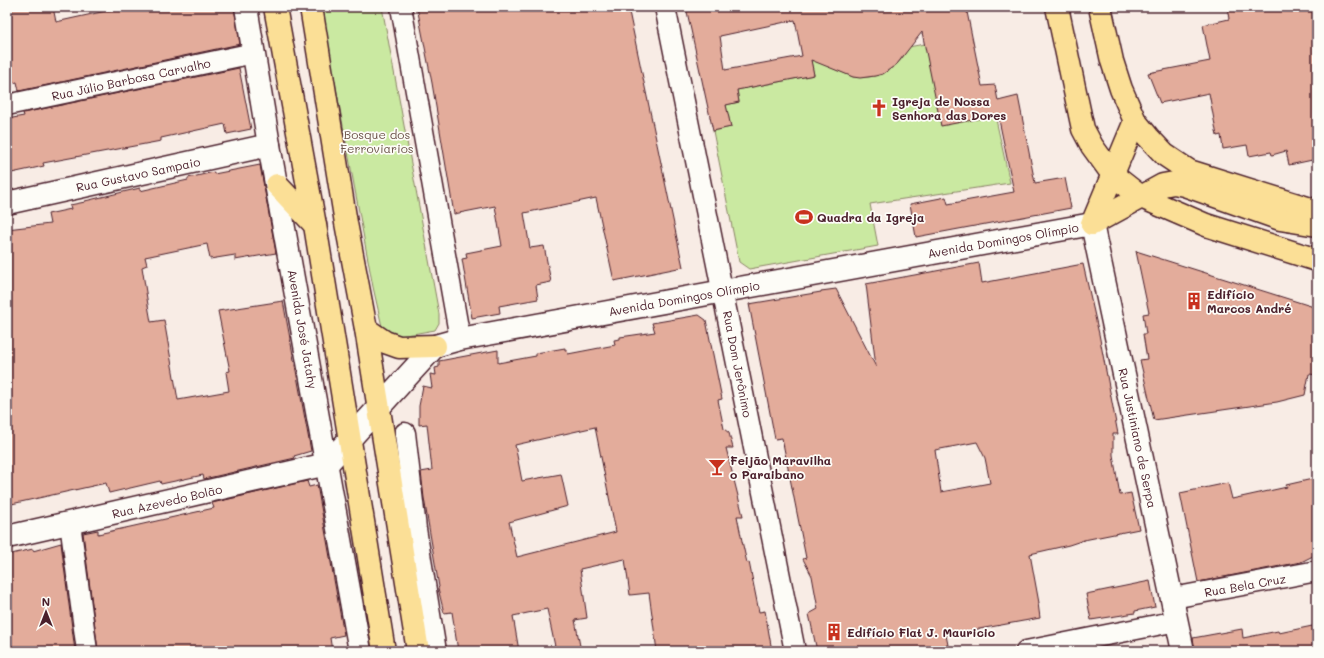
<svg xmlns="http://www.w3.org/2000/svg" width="1324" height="658" font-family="Mali,sans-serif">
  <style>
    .green { fill: #cae9a1; stroke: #8a8466 }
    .building { fill: #e3ac9b; stroke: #4a1f2b; fill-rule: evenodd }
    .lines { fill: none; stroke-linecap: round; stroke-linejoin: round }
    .street-casing { stroke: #4a1f2b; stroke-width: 23 }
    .secondary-casing { stroke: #4a1f2b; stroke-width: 25 }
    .primary-casing { stroke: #4a1f2b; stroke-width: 25 }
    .street { stroke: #fdfcf7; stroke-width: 20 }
    .secondary { stroke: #fdfcf7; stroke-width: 22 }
    .primary { stroke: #fbdf96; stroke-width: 22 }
    .labels { text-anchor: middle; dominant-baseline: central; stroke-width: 3.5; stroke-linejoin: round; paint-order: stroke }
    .street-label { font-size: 12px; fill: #4a1f2b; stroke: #fdfcf7 }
    .poi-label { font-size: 12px; font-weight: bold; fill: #4a1f2b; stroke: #fdfcf7; text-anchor: start }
    .park-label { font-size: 12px; fill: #6a5248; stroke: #fdfcf7 }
  </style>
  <rect width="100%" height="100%" fill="#f8ece5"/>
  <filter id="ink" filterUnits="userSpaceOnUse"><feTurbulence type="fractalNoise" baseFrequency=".025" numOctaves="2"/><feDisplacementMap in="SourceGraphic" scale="8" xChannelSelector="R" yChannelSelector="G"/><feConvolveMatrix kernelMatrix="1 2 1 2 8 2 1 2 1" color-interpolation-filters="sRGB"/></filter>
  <g filter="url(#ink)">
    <g class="green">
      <polygon points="321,7 382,7 439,314 439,323 435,330 395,337 383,331 373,287"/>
      <path d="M925,44l70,71 15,68 -140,21 8,42 -129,23 -10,-7 -26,-131 18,-4 -5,-22 13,-3 -2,-12 77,-15 -3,-14 4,-1 38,17c22,3 47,-7 55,-30z"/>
    </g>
    <g class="building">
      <polygon points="15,7 53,7 56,22 124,7 234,7 240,44 19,91 17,82 13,83 7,52 7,9"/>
      <polygon points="417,7 628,7 683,267 614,281 596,198 524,213 530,248 544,246 551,282 536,285 538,299 499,306 500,313 472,318 462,259 467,258 466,253 502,246 495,206 454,214 432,83"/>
      <path d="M686,7h280l16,79 13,-1 3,16 20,-5 17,87 30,-5 6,30 -155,29 -6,-33 36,-7 2,7 66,-12 -16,-77 -57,11 -19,-94 -25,32 -14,10 -8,2 -15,2 -7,-1 -42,-17 3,15 -77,15 2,12 -13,3 5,22 -18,4zM795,20l7,36 -77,14 -5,-34z"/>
      <polygon points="1227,7 1317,7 1317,159 1289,165 1286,151 1272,155 1271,152 1249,156 1247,145 1223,149 1221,135 1217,136 1209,93 1160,103 1148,73 1210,61 1203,25 1229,19"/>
      <polygon points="239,68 251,129 227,134 225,124 161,138 161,141 43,163 44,166 7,174 7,119 24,116 23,113"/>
      <polygon points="260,165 276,253 235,260 235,255 210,259 207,244 145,257 147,265 142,267 148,305 151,322 164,320 178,400 229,391 226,372 230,371 218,311 283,301 311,451 294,456 295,458 204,479 203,475 161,484 160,481 109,493 106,483 7,505 7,229 50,224 48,214 71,209 70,205 85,202 85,201 140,188 140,191 188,180 188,178 214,172 214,174"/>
      <polygon points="1136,251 1317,308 1317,375 1309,374 1305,395 1277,402 1154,420 1140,360 1147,359 1143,334 1146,334 1143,314 1149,313"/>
      <path d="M979,263l3,20 101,-19 16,70 19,100h-5v21l7,40 11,-2 8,36 -55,11 -15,5 -39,9 9,49h-1l2,15 -94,17 2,10 -32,6h-99l-8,-37 9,-5 -6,-33 -9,-17 3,-1 -24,-120 -7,1 -26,-135 72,-12v-1l15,-2 40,78 -10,-83zM977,442l8,16 5,25 -49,9 -6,-42z"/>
      <path d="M699,315l7,5 16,79 -4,1 6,29 5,4 4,15h-7l17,68h-6l5,25 5,22 2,-1 10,50 6,-1 7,40h-115l-8,-58 -19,2 -5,-36 -45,10 7,49 -12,2 6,31h-25l-9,-42 -34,7 6,35h-61l-6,-39 -8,1 -6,-25 1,-1 -15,-89 -3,-26 11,-2 -5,-46 -8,1v-19l4,-20 9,2 -2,-14 6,1 -1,-7 4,-1v-6l59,-11v13l38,-7v-3l29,-5v2h2l1,4 47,-9 -1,-5 6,-1v-2l35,-5 -3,-9zM595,427l21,105 -99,25 -8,-35 59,-16 -7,-32 -39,7 -7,-36z"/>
      <polygon points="1317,478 1317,554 1301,562 1198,582 1180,493 1228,483 1232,499 1287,487 1286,485"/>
      <polygon points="307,481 309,487 317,485 344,635 330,638 332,651 98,651 83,533 98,530 98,534 130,527 214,508 212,503"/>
      <polygon points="61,543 75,651 7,651 7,555 33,549 33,551"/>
      <polygon points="1150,581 1155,607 1135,611 1135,613 1091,620 1086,594"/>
      <polygon points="1317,625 1317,651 1195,651 1193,638 1242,629 1243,638 1278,631 1279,633"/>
    </g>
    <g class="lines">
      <g class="street-casing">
        <g id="street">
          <polyline points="401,7 460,339"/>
          <polyline points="665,7 795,651"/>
          <polyline points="7,105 254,53"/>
          <polyline points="405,433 416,529 436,651"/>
          <polyline points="70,523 87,651"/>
          <polyline points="1173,598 1317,571"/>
          <polyline points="1026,651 1177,621"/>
        </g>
      </g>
      <g class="secondary-casing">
        <g id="secondary">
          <polyline points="246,7 269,145 360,651"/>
          <polyline points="7,203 269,145"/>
          <polyline points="327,464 435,346 460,339 1092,224 1183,651"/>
          <polyline points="7,537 327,464"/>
        </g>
      </g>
      <g class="primary-casing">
        <g id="primary">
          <polyline points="275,7 315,225 384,651"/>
          <polyline points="311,7 346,223 366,329 418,651"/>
          <polyline points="1057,7 1083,129 1092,146 1113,175 1141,197 1206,225 1317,260"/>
          <polyline points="1100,7 1112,61 1121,89 1135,121 1148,137 1165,155 1189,171 1317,211"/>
          <polyline points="277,185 315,225"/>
          <polyline points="1092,224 1163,185 1174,183 1184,185 1280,219 1317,225"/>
          <polyline points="1092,224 1135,121"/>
          <polyline points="366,329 385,342 399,347 435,346"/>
        </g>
      </g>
      <use href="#street" class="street"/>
      <use href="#secondary" class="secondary"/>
      <use href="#primary" class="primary"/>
    </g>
  </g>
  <defs>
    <g id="church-bare" transform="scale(1.38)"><path d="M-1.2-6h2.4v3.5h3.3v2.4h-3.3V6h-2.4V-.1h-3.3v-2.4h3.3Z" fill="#c8321e" stroke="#fdfcf7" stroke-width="2.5" paint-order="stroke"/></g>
    <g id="stadium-bare" transform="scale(1.38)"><path d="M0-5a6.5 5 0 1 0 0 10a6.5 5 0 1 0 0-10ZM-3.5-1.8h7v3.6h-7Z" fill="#c8321e" stroke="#fdfcf7" stroke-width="2.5" paint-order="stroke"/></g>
    <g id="building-bare" transform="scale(1.38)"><path d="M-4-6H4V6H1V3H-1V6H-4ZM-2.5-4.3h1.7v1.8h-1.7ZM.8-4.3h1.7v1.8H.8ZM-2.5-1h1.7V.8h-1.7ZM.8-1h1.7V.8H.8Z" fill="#c8321e" stroke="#fdfcf7" stroke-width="2.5" paint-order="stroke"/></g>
    <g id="bar-bare" transform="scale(1.38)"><path d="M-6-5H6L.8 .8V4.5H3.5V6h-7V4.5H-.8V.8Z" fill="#c8321e" stroke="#fdfcf7" stroke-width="2.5" paint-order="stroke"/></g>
  </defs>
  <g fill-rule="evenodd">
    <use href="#church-bare" x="879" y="108"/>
    <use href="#stadium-bare" x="804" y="217"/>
    <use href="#building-bare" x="1194" y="301"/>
    <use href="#bar-bare" x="717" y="467"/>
    <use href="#building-bare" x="834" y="632"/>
  </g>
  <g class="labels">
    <g class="street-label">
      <text transform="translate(131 79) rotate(-12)">Rua Júlio Barbosa Carvalho</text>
      <text transform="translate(138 174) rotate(-12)">Rua Gustavo Sampaio</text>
      <text transform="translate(1003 240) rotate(-10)">Avenida Domingos Olímpio</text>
      <text transform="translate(684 298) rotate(-10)">Avenida Domingos Olímpio</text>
      <text transform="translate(303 329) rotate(80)">Avenida José Jatahy</text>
      <text transform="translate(738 364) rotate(79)">Rua Dom Jerônimo</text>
      <text transform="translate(1138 438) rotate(78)">Rua Justiniano de Serpa</text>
      <text transform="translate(167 501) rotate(-13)">Rua Azevedo Bolão</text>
      <text transform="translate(1245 585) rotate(-10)">Rua Bela Cruz</text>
    </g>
    <g class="poi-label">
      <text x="892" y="101">Igreja de Nossa<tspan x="892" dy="14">Senhora das Dores</tspan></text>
      <text x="817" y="217">Quadra da Igreja</text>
      <text x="1207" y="294">Edifício<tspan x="1207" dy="14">Marcos André</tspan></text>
      <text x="730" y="460">Feijão Maravilha<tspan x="730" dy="14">o Paraibano</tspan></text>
      <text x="847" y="632">Edifício Flat J. Mauricio</text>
    </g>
    <g class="park-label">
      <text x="377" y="134">Bosque dos<tspan x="377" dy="14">Ferroviarios</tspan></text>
    </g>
  </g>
  <rect width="1324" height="658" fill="none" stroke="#fdfcf7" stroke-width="24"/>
  <rect x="12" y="12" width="1300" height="634" fill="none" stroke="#4a1f2b" stroke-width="1.5" filter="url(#ink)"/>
  <g transform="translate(46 612)" stroke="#fdfcf7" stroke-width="3" paint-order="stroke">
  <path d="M0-3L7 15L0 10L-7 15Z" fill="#4a1f2b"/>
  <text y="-6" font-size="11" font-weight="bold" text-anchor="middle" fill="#4a1f2b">N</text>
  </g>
</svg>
